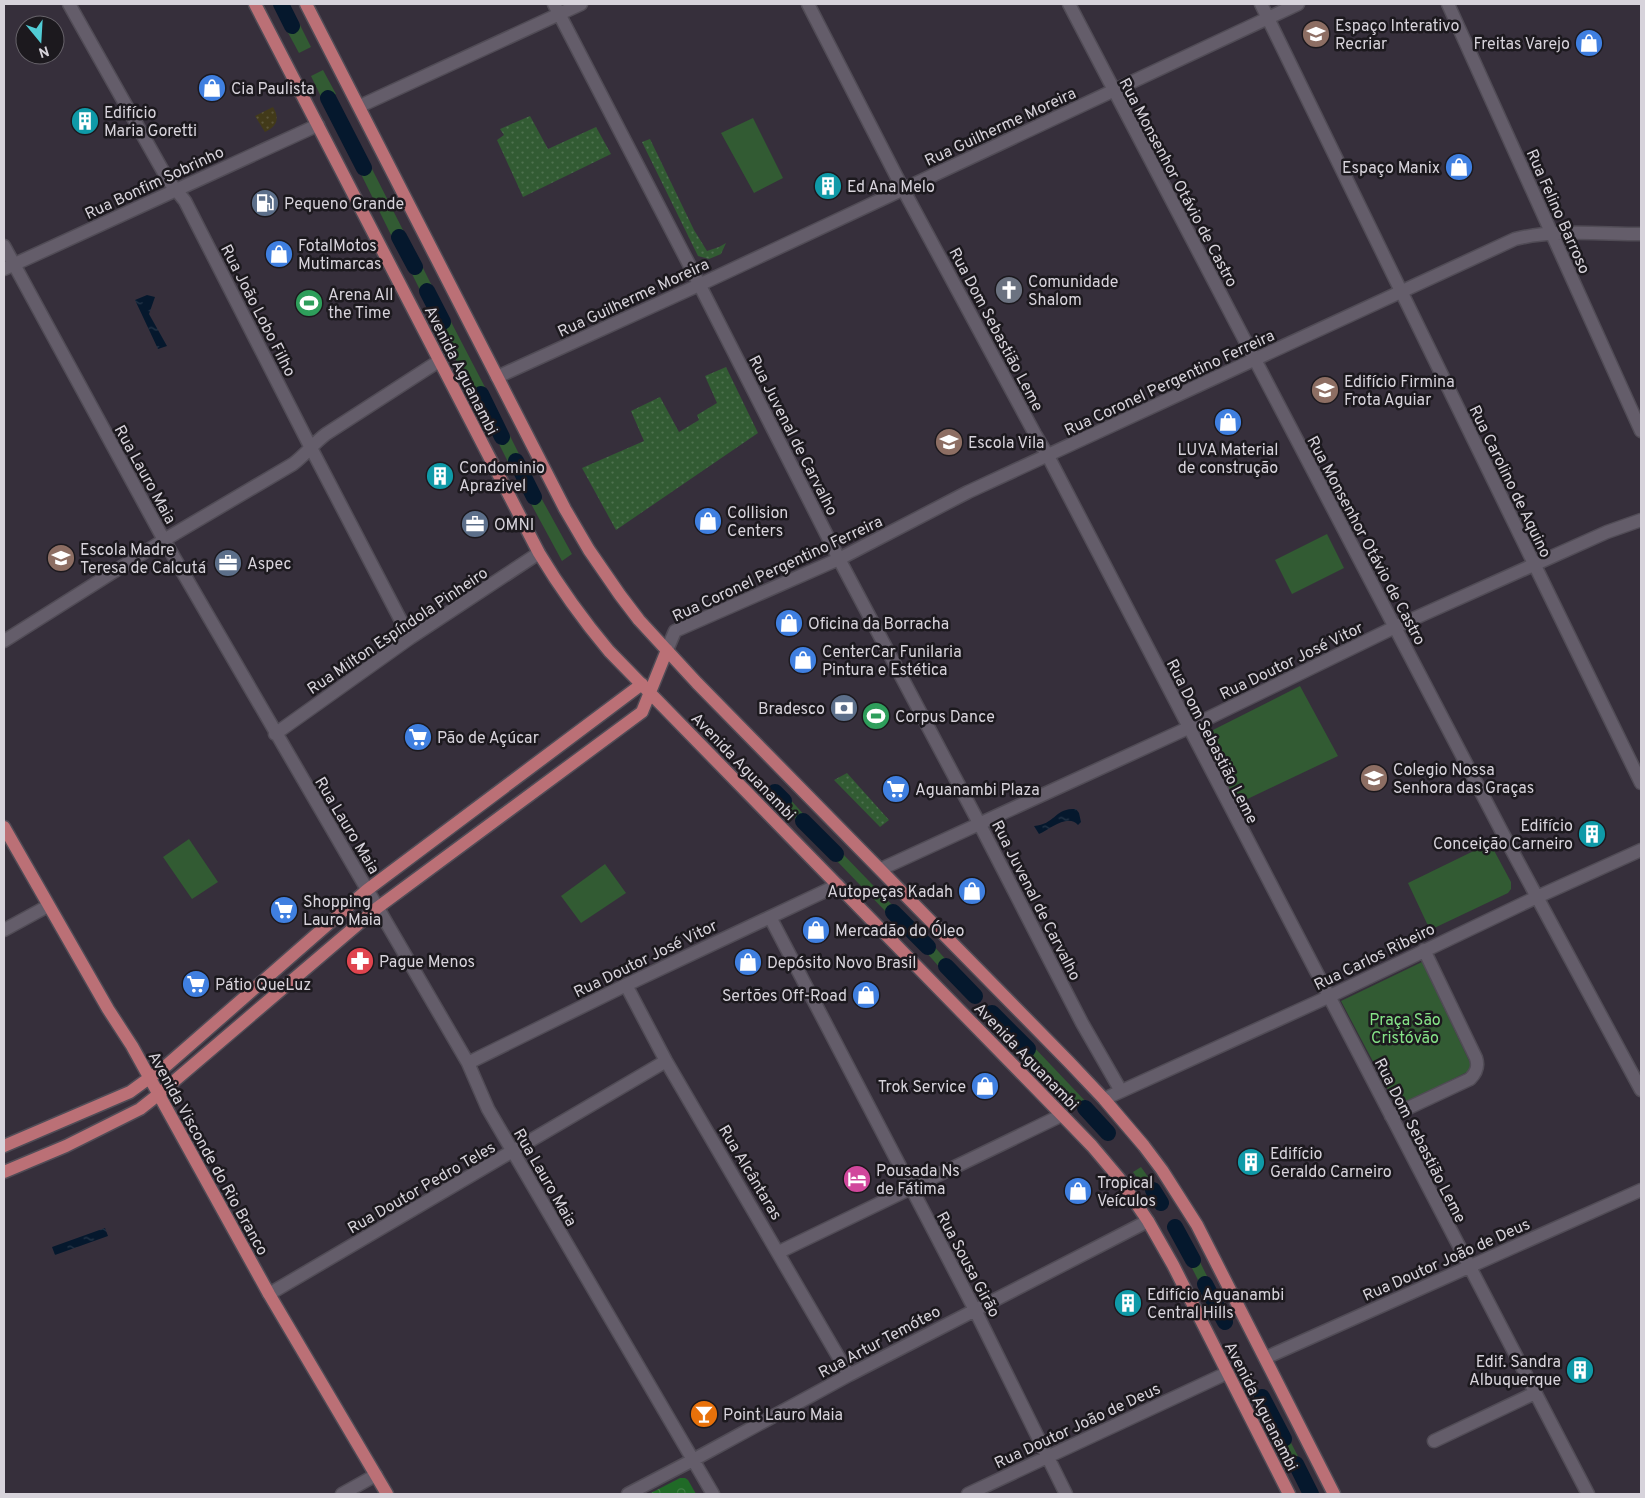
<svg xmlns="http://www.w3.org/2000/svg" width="1645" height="1498" font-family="Overpass,sans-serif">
<defs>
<pattern id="grass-dots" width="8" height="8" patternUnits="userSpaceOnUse" patternTransform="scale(1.25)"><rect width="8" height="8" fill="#325b33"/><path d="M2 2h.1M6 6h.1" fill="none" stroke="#4f7250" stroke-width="1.8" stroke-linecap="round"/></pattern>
<pattern id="forest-crowns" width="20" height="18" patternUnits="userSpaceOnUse" patternTransform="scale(1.25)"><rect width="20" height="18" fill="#206a27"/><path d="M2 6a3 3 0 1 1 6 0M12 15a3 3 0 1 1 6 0" fill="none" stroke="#407e46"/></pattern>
<pattern id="sand-dots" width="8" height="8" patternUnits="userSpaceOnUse" patternTransform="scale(1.25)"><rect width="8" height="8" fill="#423a19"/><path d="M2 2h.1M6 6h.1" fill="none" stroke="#5d563a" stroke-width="1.8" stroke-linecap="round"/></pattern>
<pattern id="water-ripples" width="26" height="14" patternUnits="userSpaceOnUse" patternTransform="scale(1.25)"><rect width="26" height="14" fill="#05182d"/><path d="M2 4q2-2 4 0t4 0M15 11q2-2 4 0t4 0" fill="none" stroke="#29394b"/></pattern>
</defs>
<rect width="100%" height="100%" fill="#362f3b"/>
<!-- grass -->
<path fill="url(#grass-dots)" d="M 530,116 L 548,149 L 596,127 L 611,154 L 523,197 L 497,140 L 504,135 L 500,129 Z
M 650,139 L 694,230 L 707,251 L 719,247 L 726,243 L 721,254 L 709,259 L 698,256 L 642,142 Z
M 726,367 L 758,433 L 616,530 L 582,468 L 644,441 L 631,411 L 660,397 L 679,432 L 699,420 L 697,415 L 717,403 L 705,376 Z
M 847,773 L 889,820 L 880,827 L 834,780 Z"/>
<!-- forest -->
<path fill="url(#forest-crowns)" d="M 680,1478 L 685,1478 L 688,1480 L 696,1494 L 649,1494 Z"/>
<!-- sand -->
<path fill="url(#sand-dots)" d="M 273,107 C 280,119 277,126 265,132 L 255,116 Z"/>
<!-- green -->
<path fill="#325b33" d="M 299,23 L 311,47 L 299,53 L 286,29 Z
M 323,70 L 336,94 L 323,101 L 311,76 Z
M 753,118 L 783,178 L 754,193 L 721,133 Z
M 370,165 L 405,234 L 393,239 L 359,170 Z
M 421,264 L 433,288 L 422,294 L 410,270 Z
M 449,318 L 487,391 L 475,397 L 438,324 Z
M 509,434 L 521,458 L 509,464 L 497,440 Z
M 539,494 L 572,554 L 562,561 L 529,500 Z
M 1327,534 L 1344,568 L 1292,594 L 1275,560 Z
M 1300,686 L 1338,756 L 1237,804 L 1203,735 Z
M 788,797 L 807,818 L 800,824 L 781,803 Z
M 189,839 L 218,882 L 192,899 L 163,857 Z
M 1490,843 L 1511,882 L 1511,889 L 1508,893 L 1430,930 L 1408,883 Z
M 840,851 L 896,909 L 890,916 L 833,857 Z
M 605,864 L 626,893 L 581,923 L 561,896 Z
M 931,943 L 949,963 L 942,970 L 924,950 Z
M 1422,962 L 1473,1069 L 1397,1107 L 1341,1001 Z
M 1032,1045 L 1089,1105 L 1082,1112 L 1024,1052 Z
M 1141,1167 L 1156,1188 L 1148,1194 L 1133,1172 Z
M 1198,1258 L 1210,1282 L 1201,1286 L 1189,1262 Z
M 1288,1437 L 1301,1462 L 1293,1466 L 1280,1441 Z"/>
<!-- water -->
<path fill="url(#water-ripples)" d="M 147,295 L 155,297 L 149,314 L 167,346 L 158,349 L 135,300 Z
M 1072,809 L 1076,809 L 1079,813 L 1081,822 L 1078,825 C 1068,813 1050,829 1039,834 L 1034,826 C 1055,824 1054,810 1072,809 Z
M 105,1228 L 108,1236 L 55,1255 L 52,1247 Z"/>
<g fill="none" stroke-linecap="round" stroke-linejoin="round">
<!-- canal -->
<path stroke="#05182d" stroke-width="16" d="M 281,4 L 292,26
M 328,98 L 364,168
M 399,237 L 415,267
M 427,291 L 443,322
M 481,394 L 502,437
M 516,461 L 534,497
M 775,792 L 784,801
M 803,821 L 836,854
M 893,912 L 928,947
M 946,966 L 975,996
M 992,1013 L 1028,1049
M 1085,1108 L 1108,1133
M 1153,1190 L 1161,1203
M 1175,1227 L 1193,1260
M 1205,1284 L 1225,1322
M 1262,1397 L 1284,1439
M 1296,1464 L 1311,1494"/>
<defs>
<path id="minor" d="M 69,4 L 168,180 L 185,201 L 311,448 L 410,638
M 554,4 L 693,272 L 839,559 L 979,823 L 1082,1023 L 1121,1091
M 808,4 L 903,189 L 1035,434 L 1048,456 L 1588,1494
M 1069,4 L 1502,832 L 1641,1090
M 1261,4 L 1641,783
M 1448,4 L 1641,431
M 360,106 L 581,4
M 4,246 L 164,540 L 468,1063 L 488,1109 L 713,1494
M 4,269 L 318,125
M 497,377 L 699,285 L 1298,4
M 4,641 L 164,540 L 293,464 C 305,455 314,443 326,434 L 439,361
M 667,650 L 675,631 L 839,559 L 968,492 L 1515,239 C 1555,229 1600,234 1641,234
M 275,734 L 410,638 L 539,553
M 881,869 L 1188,728 L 1395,627 L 1607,532 L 1641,520
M 770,917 L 975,1310 L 1066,1494
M 4,930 L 48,906
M 626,985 L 666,1061 L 849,1375
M 468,1063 L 626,985 L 838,885
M 1104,1099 L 1328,997 L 1537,897 L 1641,850
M 1391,1116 L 1470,1079 C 1476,1073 1479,1067 1476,1058 L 1424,950
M 779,1252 L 1062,1115
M 269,1294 L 666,1061
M 1265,1358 L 1641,1190
M 1434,1441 L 1535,1393
M 342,1494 L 376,1475
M 628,1494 L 693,1460 L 849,1375 L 1148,1221
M 968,1494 L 1227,1373"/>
<path id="major" d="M 255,4 L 539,553 C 560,588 583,620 609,651 L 1062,1115 L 1092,1146 L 1119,1178 L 1148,1221 L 1173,1265 L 1289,1494
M 306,4 L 565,509 L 589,550 L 620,595 L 639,620 L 697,683 L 1069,1062 L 1104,1099 L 1144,1146 L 1162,1170 L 1197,1225 L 1334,1494
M 4,827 L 108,1009 L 132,1046 L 269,1294 L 387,1494
M 4,1146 L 130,1092 L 167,1065 L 367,890 L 642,684
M 4,1172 L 66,1146 L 140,1109 L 159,1094 L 377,908 L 642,712 L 667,650"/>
</defs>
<!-- minor casing -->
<use href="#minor" stroke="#514c56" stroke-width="15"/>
<!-- major casing -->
<use href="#major" stroke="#514c56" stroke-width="15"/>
<!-- minor -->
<use href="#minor" stroke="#645d6a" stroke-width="12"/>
<!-- major -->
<use href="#major" stroke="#bb7076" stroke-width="12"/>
</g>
<!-- icons -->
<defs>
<symbol id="school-disc" viewBox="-11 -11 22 22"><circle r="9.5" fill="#8d6e63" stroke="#1c191e"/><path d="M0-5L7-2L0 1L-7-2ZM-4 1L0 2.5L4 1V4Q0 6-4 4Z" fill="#fff"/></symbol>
<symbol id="shop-disc" viewBox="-11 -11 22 22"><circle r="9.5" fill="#3f7fe0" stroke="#1c191e"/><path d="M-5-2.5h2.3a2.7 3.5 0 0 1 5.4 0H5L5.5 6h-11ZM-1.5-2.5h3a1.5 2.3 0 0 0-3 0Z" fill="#fff"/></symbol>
<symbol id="building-disc" viewBox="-11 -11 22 22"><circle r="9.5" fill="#0f9aa8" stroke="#1c191e"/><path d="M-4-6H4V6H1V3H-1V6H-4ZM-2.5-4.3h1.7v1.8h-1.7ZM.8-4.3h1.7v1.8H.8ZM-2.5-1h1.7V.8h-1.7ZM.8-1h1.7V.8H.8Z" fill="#fff"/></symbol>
<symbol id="fuel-disc" viewBox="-11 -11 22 22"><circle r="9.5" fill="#5c6f8a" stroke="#1c191e"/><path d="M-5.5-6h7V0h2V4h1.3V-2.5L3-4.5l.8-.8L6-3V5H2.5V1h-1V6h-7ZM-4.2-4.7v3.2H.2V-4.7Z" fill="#fff"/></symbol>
<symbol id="church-disc" viewBox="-11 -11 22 22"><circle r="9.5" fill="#6b7280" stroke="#1c191e"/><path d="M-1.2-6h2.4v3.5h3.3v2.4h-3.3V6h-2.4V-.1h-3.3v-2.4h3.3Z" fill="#fff"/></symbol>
<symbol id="stadium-disc" viewBox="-11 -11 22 22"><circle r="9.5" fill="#2e9e5b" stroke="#1c191e"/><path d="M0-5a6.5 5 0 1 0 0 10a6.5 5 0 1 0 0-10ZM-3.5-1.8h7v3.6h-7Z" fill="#fff"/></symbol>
<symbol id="office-disc" viewBox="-11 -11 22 22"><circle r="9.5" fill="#5c6f8a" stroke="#1c191e"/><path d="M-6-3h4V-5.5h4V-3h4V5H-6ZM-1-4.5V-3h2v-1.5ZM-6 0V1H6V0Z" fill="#fff"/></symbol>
<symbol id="bank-disc" viewBox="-11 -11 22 22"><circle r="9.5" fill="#5c6f8a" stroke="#1c191e"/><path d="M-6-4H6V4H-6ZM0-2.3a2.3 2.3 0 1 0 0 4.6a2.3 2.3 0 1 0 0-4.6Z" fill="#fff"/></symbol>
<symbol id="supermarket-disc" viewBox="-11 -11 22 22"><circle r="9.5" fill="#3f7fe0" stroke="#1c191e"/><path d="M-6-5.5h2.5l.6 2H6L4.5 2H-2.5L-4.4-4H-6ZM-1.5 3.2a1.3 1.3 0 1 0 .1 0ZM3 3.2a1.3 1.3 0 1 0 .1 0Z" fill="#fff"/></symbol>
<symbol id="pharmacy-disc" viewBox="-11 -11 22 22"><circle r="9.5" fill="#e0444e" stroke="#1c191e"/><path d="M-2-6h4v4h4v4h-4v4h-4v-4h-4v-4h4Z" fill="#fff"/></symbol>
<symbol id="hotel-disc" viewBox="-11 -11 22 22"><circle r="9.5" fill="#d1479c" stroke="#1c191e"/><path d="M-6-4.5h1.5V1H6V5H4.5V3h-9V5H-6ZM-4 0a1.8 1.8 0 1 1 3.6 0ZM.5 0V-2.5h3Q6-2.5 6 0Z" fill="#fff"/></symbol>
<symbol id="bar-disc" viewBox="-11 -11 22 22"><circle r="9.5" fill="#e8710a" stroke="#1c191e"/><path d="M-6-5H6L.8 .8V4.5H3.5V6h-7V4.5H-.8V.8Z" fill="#fff"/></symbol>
</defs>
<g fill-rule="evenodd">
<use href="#school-disc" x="1300" y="18" width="32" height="32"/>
<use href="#shop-disc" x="1573" y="27" width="32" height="32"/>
<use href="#shop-disc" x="196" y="72" width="32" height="32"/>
<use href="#building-disc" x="69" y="105" width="32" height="32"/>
<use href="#shop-disc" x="1443" y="151" width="32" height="32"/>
<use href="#building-disc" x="812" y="170" width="32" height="32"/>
<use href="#fuel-disc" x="249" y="187" width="32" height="32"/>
<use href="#shop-disc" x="263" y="238" width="32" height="32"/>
<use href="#church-disc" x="993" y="274" width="32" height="32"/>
<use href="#stadium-disc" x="293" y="287" width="32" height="32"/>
<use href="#school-disc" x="1309" y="374" width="32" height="32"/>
<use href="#shop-disc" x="1212" y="406" width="32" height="32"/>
<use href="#school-disc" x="933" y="426" width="32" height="32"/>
<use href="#building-disc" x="424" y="460" width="32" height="32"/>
<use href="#shop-disc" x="692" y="505" width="32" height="32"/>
<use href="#office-disc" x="459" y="508" width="32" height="32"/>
<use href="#school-disc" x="45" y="542" width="32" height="32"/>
<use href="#office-disc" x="212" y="547" width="32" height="32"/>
<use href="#shop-disc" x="773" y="607" width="32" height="32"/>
<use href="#shop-disc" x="787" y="644" width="32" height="32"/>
<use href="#bank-disc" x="828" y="692" width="32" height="32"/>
<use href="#stadium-disc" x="860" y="700" width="32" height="32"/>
<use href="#supermarket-disc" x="402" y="721" width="32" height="32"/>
<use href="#school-disc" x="1358" y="762" width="32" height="32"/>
<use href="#supermarket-disc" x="880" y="773" width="32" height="32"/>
<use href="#building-disc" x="1576" y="818" width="32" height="32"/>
<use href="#shop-disc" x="956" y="875" width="32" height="32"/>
<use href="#supermarket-disc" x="268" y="894" width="32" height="32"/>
<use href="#shop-disc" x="800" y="914" width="32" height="32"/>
<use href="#pharmacy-disc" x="344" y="945" width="32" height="32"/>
<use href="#shop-disc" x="732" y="946" width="32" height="32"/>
<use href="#supermarket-disc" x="180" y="968" width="32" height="32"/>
<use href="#shop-disc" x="850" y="979" width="32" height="32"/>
<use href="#shop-disc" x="969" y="1070" width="32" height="32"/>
<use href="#building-disc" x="1235" y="1146" width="32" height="32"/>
<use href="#hotel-disc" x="841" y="1163" width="32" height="32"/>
<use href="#shop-disc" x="1062" y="1175" width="32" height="32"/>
<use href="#building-disc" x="1112" y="1287" width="32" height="32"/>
<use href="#building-disc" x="1564" y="1354" width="32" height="32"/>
<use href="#bar-disc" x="688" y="1398" width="32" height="32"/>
</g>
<g text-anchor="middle" stroke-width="5" stroke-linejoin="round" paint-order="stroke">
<!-- poi labels -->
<g font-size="16" fill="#d7d3db" stroke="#1c191e" text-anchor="start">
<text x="1335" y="31">Espaço Interativo<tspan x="1335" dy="18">Recriar</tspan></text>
<text x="1570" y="49" text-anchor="end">Freitas Varejo</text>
<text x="231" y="94">Cia Paulista</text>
<text x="104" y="118">Edifício<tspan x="104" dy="18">Maria Goretti</tspan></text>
<text x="1440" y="173" text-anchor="end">Espaço Manix</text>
<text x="847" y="192">Ed Ana Melo</text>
<text x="284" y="209">Pequeno Grande</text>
<text x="298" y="251">FotalMotos<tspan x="298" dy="18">Mutimarcas</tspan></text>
<text x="1028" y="287">Comunidade<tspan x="1028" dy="18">Shalom</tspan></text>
<text x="328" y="300">Arena All<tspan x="328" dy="18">the Time</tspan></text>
<text x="1344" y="387">Edifício Firmina<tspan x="1344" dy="18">Frota Aguiar</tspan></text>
<text x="968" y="448">Escola Vila</text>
<text x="1228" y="455" text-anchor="middle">LUVA Material<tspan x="1228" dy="18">de construção</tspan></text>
<text x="459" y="473">Condominio<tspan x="459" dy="18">Aprazivel</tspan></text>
<text x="727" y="518">Collision<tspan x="727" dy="18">Centers</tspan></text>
<text x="494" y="530">OMNI</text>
<text x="80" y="555">Escola Madre<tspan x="80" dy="18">Teresa de Calcutá</tspan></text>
<text x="247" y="569">Aspec</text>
<text x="808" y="629">Oficina da Borracha</text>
<text x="822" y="657">CenterCar Funilaria<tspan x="822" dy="18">Pintura e Estética</tspan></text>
<text x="825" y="714" text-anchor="end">Bradesco</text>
<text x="895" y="722">Corpus Dance</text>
<text x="437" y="743">Pão de Açúcar</text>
<text x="1393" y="775">Colegio Nossa<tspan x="1393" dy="18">Senhora das Graças</tspan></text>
<text x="915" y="795">Aguanambi Plaza</text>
<text x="1573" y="831" text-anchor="end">Edifício<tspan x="1573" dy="18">Conceição Carneiro</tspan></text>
<text x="953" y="897" text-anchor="end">Autopeças Kadah</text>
<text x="303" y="907">Shopping<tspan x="303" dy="18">Lauro Maia</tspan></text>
<text x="835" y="936">Mercadão do Óleo</text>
<text x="379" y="967">Pague Menos</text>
<text x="767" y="968">Depósito Novo Brasil</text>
<text x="215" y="990">Pátio QueLuz</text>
<text x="847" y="1001" text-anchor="end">Sertões Off-Road</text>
<text x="966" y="1092" text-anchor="end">Trok Service</text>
<text x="1270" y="1159">Edifício<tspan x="1270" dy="18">Geraldo Carneiro</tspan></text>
<text x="876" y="1176">Pousada Ns<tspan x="876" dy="18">de Fátima</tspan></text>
<text x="1097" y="1188">Tropical<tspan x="1097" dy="18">Veículos</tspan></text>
<text x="1147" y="1300">Edifício Aguanambi<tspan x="1147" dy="18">Central Hills</tspan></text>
<text x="1561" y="1367" text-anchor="end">Edif. Sandra<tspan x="1561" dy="18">Albuquerque</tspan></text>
<text x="723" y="1420">Point Lauro Maia</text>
</g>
<!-- street labels -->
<g font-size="16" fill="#d7d3db" stroke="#1c191e">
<text transform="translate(1000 126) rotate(-25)" y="6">Rua Guilherme Moreira</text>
<text transform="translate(154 182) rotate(-25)" y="6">Rua Bonfim Sobrinho</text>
<text transform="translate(1179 182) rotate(62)" y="6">Rua Monsenhor Otávio de Castro</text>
<text transform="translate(1559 211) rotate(66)" y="6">Rua Felino Barroso</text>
<text transform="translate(633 297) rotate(-25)" y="6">Rua Guilherme Moreira</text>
<text transform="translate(259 310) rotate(63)" y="6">Rua João Lobo Filho</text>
<text transform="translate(997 329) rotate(62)" y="6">Rua Dom Sebastião Leme</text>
<text transform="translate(462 370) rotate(63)" y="6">Avenida Aguanambi</text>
<text transform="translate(1169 382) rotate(-25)" y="6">Rua Coronel Pergentino Ferreira</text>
<text transform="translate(794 435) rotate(63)" y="6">Rua Juvenal de Carvalho</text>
<text transform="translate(146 474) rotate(61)" y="6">Rua Lauro Maia</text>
<text transform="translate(1511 481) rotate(64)" y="6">Rua Carolino de Aquino</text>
<text transform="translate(1367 540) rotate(62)" y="6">Rua Monsenhor Otávio de Castro</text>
<text transform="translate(777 568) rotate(-25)" y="6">Rua Coronel Pergentino Ferreira</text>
<text transform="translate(397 630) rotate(-34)" y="6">Rua Milton Espíndola Pinheiro</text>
<text transform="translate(1291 660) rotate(-26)" y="6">Rua Doutor José Vitor</text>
<text transform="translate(1213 741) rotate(63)" y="6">Rua Dom Sebastião Leme</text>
<text transform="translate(744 766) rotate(46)" y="6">Avenida Aguanambi</text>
<text transform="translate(348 825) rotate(59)" y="6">Rua Lauro Maia</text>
<text transform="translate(1037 900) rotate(63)" y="6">Rua Juvenal de Carvalho</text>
<text transform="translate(1374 956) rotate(-26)" y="6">Rua Carlos Ribeiro</text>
<text transform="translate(645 958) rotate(-26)" y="6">Rua Doutor José Vitor</text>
<text transform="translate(1027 1056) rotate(46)" y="6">Avenida Aguanambi</text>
<text transform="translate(1421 1140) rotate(63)" y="6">Rua Dom Sebastião Leme</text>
<text transform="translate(209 1153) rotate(61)" y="6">Avenida Visconde do Rio Branco</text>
<text transform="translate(751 1172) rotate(59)" y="6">Rua Alcântaras</text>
<text transform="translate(546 1177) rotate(60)" y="6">Rua Lauro Maia</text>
<text transform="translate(421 1187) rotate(-30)" y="6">Rua Doutor Pedro Teles</text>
<text transform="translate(1446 1259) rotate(-24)" y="6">Rua Doutor João de Deus</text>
<text transform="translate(969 1264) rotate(62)" y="6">Rua Sousa Girão</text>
<text transform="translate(879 1341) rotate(-28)" y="6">Rua Artur Temóteo</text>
<text transform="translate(1262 1406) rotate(63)" y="6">Avenida Aguanambi</text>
<text transform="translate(1077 1425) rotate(-25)" y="6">Rua Doutor João de Deus</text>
</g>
<!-- park labels -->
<g font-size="16" fill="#86e488" stroke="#1c191e">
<text x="1405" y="1025">Praça São<tspan x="1405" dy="18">Cristóvão</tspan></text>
</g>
</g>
<!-- border -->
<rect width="1645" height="1498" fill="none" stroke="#d7d3db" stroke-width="10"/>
<!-- north arrow -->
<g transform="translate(40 40) rotate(162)"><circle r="24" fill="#1c191e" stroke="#67636a"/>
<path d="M0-4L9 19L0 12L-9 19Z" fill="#51ccd5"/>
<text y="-8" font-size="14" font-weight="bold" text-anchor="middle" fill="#d7d3db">N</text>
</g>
</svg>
